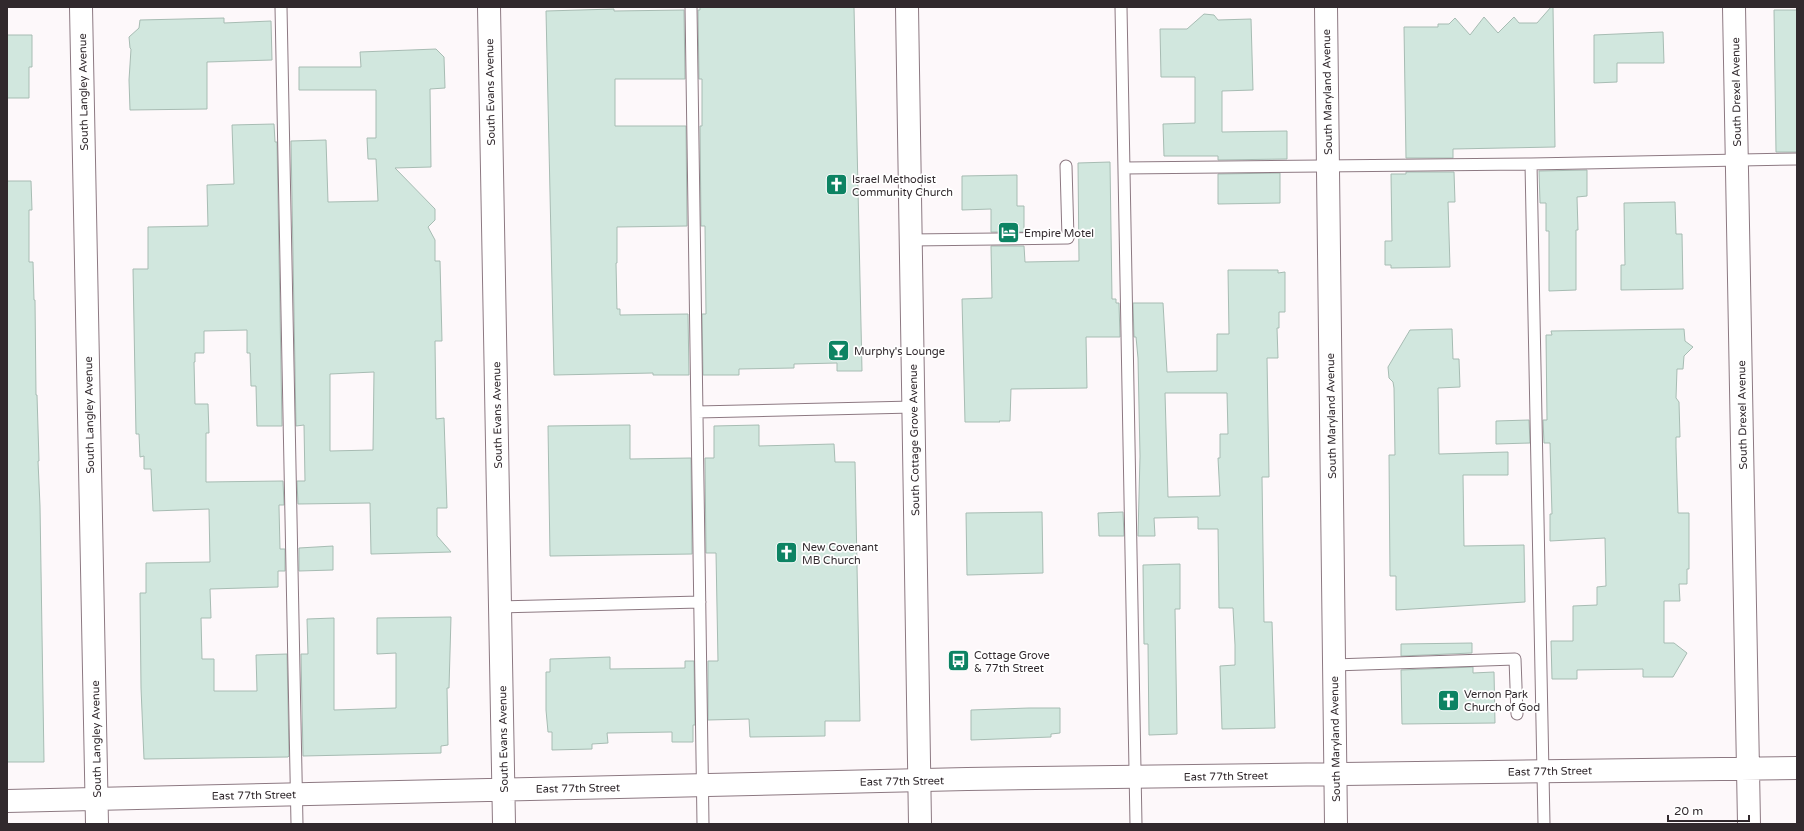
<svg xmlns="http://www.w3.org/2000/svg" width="1804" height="831" font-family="'Varela Round',sans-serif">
<rect width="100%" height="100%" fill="#fdf8fa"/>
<!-- building -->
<path fill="#d1e7de" stroke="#a7bcb3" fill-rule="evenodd" d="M 700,7 L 854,7 L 862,371 L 837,371 L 837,363 L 794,364 L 794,368 L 739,369 L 739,375 L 703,375 L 702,314 L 706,314 L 705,226 L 701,226 L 700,126 L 702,126 L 702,79 L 699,79 L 698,10 L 700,10 Z
M 1551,7 L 1553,7 L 1555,147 L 1453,149 L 1453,158 L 1406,158 L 1404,27 L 1438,27 L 1438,24 L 1449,24 L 1455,18 L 1470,35 L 1484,17 L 1498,33 L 1514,17 L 1519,23 L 1537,23 Z
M 614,9 L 614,11 L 684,10 L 685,79 L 615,79 L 615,126 L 686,126 L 687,226 L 617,227 L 617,263 L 616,263 L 617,309 L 620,309 L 620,315 L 688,314 L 689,375 L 653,375 L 653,373 L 554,375 L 546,11 Z
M 1774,10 L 1797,10 L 1797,152 L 1776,152 Z
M 1204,14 L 1214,15 L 1218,20 L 1251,19 L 1253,90 L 1222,91 L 1222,132 L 1287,131 L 1287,159 L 1218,160 L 1218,156 L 1164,156 L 1163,124 L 1195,123 L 1195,77 L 1161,77 L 1160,29 L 1187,29 Z
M 224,18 L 224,23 L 271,21 L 272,60 L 207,62 L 207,109 L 130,110 L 129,80 L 131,49 L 130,48 L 129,37 L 139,28 L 140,20 Z
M 1663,32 L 1664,63 L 1617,63 L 1617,82 L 1594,83 L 1594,35 Z
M 7,35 L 32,35 L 32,67 L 29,67 L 29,98 L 7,98 Z
M 436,49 L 444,57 L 445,88 L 430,89 L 431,167 L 395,168 L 435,209 L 435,220 L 428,227 L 435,240 L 435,261 L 440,261 L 442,341 L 435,341 L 436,419 L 444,418 L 447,508 L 437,508 L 437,536 L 451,552 L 371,554 L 370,503 L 298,504 L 297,481 L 305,481 L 304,425 L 296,426 L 291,141 L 326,140 L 328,202 L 378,201 L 376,159 L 368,159 L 367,138 L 376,138 L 376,90 L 299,90 L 299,67 L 361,67 L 360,52 ZM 374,372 L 373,450 L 330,451 L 330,374 Z
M 274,124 L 275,142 L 277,142 L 282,426 L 257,426 L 256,386 L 251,386 L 250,353 L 247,353 L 247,330 L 204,331 L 204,353 L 195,353 L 195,362 L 194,362 L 195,404 L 208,404 L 209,433 L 206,433 L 206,482 L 283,481 L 284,505 L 279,505 L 279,507 L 280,549 L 285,549 L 285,571 L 278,571 L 278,587 L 210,589 L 211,618 L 201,618 L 202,659 L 214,659 L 214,691 L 257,691 L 256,655 L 287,654 L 289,756 L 288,757 L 144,759 L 141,688 L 140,593 L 146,593 L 146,563 L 210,562 L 209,509 L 153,511 L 151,469 L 144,469 L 144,456 L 140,457 L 139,434 L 136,434 L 133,269 L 148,269 L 148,227 L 208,226 L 207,185 L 234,184 L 232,125 Z
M 1110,162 L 1112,299 L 1116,299 L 1116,303 L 1119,303 L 1120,337 L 1086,337 L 1087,388 L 1011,389 L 1010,421 L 999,421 L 1000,422 L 965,422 L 962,299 L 992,298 L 991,246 L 1024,246 L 1025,262 L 1079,261 L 1078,163 Z
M 1587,170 L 1587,196 L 1577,197 L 1578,230 L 1576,230 L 1576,290 L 1549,291 L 1549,231 L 1546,231 L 1546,203 L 1540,203 L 1539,171 Z
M 1406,172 L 1454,172 L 1455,202 L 1448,202 L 1450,267 L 1391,268 L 1391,265 L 1385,265 L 1385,241 L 1392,241 L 1391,174 L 1406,174 Z
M 1280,173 L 1280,203 L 1218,204 L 1218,174 Z
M 1017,175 L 1017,206 L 1024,206 L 1024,232 L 991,232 L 991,209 L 962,210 L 962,176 Z
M 7,181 L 31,181 L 32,210 L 29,210 L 29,262 L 33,262 L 34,300 L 35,300 L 36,395 L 37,395 L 39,461 L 38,461 L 40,506 L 44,762 L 7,762 Z
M 1675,202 L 1676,234 L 1682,234 L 1683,289 L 1621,290 L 1621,265 L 1625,265 L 1624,203 Z
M 1228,270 L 1278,270 L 1278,273 L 1285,272 L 1285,312 L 1279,312 L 1279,328 L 1277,328 L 1278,358 L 1267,358 L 1269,477 L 1262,477 L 1264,622 L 1272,622 L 1275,728 L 1222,729 L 1220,666 L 1235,665 L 1235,645 L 1233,608 L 1219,608 L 1218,529 L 1198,529 L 1198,517 L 1154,518 L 1155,536 L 1138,536 L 1140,456 L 1138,358 L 1136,337 L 1134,337 L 1133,303 L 1163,303 L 1167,372 L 1217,371 L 1217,334 L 1229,334 ZM 1165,393 L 1227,393 L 1228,434 L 1220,434 L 1220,458 L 1218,458 L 1220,496 L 1168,497 Z
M 1452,329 L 1453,359 L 1459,359 L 1460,387 L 1438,388 L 1439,454 L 1508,452 L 1508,475 L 1463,475 L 1464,546 L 1524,545 L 1525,602 L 1396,610 L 1396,576 L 1390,576 L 1389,455 L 1395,455 L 1394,388 L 1393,382 L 1389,378 L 1388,367 L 1410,330 Z
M 1684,329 L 1685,341 L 1693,347 L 1684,356 L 1683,369 L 1677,369 L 1676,398 L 1679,402 L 1680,437 L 1676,437 L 1676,447 L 1678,513 L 1689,513 L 1689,569 L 1687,569 L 1687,584 L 1679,584 L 1680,601 L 1664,601 L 1664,643 L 1674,643 L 1687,653 L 1673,677 L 1643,677 L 1643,669 L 1577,670 L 1577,679 L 1552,679 L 1551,641 L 1573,641 L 1573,606 L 1597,605 L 1597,587 L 1606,586 L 1605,538 L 1550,541 L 1550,514 L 1552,514 L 1550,443 L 1544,443 L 1543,420 L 1547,420 L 1546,335 L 1552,335 L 1551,331 Z
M 1529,420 L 1530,443 L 1496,444 L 1496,421 Z
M 630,425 L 630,459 L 691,458 L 692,554 L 550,556 L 548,426 Z
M 759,425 L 759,446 L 834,444 L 835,462 L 855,462 L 860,721 L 825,721 L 825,736 L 750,737 L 749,719 L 708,720 L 708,661 L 718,661 L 716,553 L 706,553 L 705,458 L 714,458 L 714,426 Z
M 1042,512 L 1043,573 L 967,575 L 966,513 Z
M 1123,512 L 1124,536 L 1099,536 L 1098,513 Z
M 333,546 L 333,570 L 299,571 L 299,548 Z
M 1180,564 L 1180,609 L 1175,609 L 1177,734 L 1149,735 L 1148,644 L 1144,644 L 1143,565 Z
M 451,617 L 449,688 L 447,688 L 448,745 L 441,746 L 441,753 L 303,756 L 301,654 L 308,654 L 307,619 L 334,618 L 334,710 L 396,708 L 396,653 L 377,654 L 377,618 Z
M 1472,643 L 1472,653 L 1401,656 L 1401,644 Z
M 610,657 L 610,669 L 685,668 L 685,661 L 694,661 L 695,725 L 693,725 L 693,742 L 672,742 L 672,732 L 607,733 L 608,743 L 592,744 L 592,749 L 552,750 L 552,732 L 548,732 L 546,710 L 546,672 L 550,672 L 550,659 Z
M 1473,667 L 1473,673 L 1494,672 L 1495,723 L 1402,724 L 1401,670 Z
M 1029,708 L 1060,708 L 1060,733 L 1051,734 L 1051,737 L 971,740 L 971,710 Z"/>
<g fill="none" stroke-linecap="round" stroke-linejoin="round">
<defs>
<path id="lane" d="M 281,7 L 297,824
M 691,7 L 703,824
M 1121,7 L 1136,824
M 1531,164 L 1544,824
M 1124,168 L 1531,164 L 1797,159
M 910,240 L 1068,238 L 1066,166
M 697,412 L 913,407
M 500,607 L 700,602
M 1334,665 L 1515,659 L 1517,714"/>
<path id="street" d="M 81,7 L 97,824
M 489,7 L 504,824
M 1326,7 L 1336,824
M 1734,7 L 1749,824
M 7,801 L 967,779 L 1797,768"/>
<path id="secondary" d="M 907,7 L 920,824"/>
</defs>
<!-- lane casing -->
<use href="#lane" stroke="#8d7982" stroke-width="13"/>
<!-- street casing -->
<use href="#street" stroke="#8d7982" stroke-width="24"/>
<!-- secondary casing -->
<use href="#secondary" stroke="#8d7982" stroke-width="24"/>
<!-- lane -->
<use href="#lane" stroke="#fff" stroke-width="11"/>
<!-- street -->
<use href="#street" stroke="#fff" stroke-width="22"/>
<!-- secondary -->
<use href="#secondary" stroke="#fff" stroke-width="22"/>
</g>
<!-- icons -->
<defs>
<symbol id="church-square" viewBox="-11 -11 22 22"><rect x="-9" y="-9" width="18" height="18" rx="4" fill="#0d8363" stroke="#fff"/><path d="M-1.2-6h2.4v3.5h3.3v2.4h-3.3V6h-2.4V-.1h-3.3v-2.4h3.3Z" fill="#fff"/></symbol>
<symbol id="hotel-square" viewBox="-11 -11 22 22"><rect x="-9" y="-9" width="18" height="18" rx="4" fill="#0d8363" stroke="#fff"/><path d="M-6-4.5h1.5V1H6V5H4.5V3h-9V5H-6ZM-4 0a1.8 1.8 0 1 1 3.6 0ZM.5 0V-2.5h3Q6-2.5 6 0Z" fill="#fff"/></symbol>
<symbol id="bar-square" viewBox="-11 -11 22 22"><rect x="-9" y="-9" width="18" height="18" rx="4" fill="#0d8363" stroke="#fff"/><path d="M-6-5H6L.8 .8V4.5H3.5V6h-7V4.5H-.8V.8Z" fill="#fff"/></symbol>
<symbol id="bus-square" viewBox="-11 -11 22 22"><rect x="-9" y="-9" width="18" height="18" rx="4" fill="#0d8363" stroke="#fff"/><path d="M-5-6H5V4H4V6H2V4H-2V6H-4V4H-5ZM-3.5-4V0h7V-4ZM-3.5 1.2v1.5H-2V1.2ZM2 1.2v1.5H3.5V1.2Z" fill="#fff"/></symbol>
</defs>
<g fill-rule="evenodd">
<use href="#church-square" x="824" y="172" width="25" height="25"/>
<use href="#hotel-square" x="996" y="220" width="25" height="25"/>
<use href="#bar-square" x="826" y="338" width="25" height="25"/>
<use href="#church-square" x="774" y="540" width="25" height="25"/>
<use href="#bus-square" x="946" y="648" width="25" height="25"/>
<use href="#church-square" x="1436" y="688" width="25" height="25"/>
</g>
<g text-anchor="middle" stroke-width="3.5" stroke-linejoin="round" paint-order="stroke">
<!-- street labels -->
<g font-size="11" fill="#31292d" stroke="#fff">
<text transform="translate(83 92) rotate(-91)" y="4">South Langley Avenue</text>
<text transform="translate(490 92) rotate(-91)" y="4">South Evans Avenue</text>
<text transform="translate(1327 92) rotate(-91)" y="4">South Maryland Avenue</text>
<text transform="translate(1736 92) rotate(-91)" y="4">South Drexel Avenue</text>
<text transform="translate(89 415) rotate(-91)" y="4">South Langley Avenue</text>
<text transform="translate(497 415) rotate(-91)" y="4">South Evans Avenue</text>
<text transform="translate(1742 415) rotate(-91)" y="4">South Drexel Avenue</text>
<text transform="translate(1331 416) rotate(-91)" y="4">South Maryland Avenue</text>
<text transform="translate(914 440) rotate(-91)" y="4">South Cottage Grove Avenue</text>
<text transform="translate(96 739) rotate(-91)" y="4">South Langley Avenue</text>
<text transform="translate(503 739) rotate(-91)" y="4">South Evans Avenue</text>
<text transform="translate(1335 739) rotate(-91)" y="4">South Maryland Avenue</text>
<text transform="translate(1550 771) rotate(-1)" y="4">East 77th Street</text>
<text transform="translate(1226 776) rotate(-1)" y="4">East 77th Street</text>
<text transform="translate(902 781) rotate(-1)" y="4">East 77th Street</text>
<text transform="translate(578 788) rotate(-1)" y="4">East 77th Street</text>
<text transform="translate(254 795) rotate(-1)" y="4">East 77th Street</text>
</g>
<!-- poi labels -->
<g font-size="11" fill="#31292d" stroke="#fff" text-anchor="start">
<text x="852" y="183">Israel Methodist<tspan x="852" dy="13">Community Church</tspan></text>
<text x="1024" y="237">Empire Motel</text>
<text x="854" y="355">Murphy's Lounge</text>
<text x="802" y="551">New Covenant<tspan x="802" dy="13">MB Church</tspan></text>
<text x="974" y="659">Cottage Grove<tspan x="974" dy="13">&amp; 77th Street</tspan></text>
<text x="1464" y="698">Vernon Park<tspan x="1464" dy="13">Church of God</tspan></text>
</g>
</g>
<!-- border -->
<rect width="1804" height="831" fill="none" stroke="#31292d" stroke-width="16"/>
<!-- scale -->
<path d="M1668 815v6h81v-6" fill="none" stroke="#31292d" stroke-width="2"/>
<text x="1674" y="815" font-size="12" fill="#31292d" stroke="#ffffff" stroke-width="3" paint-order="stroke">20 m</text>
</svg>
